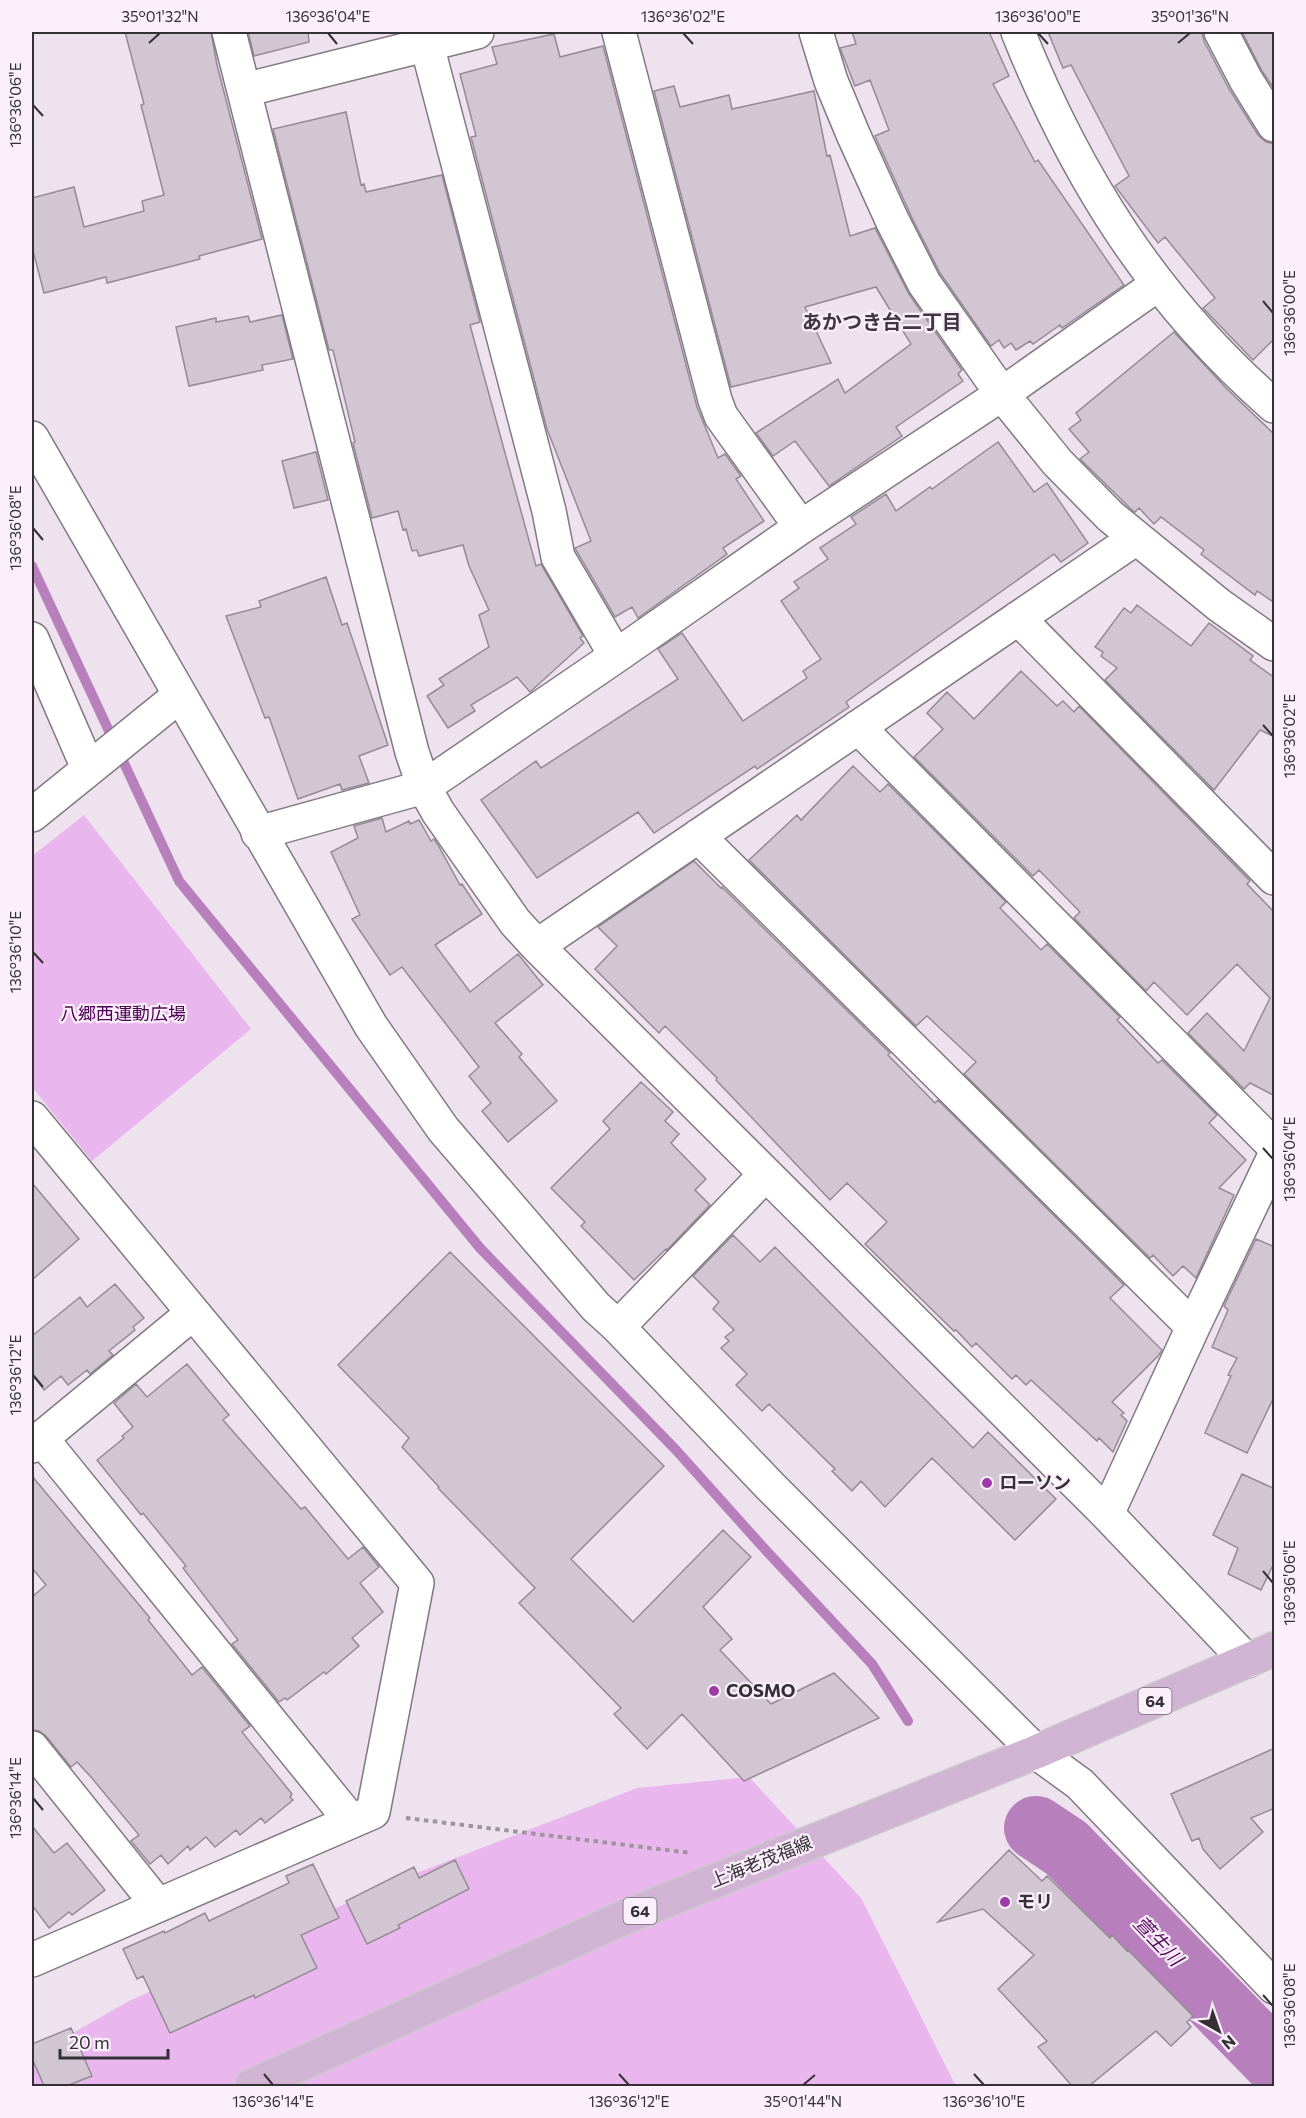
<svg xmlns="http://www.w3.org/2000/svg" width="1306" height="2118" font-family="Commissioner,'Noto Sans JP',sans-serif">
<rect width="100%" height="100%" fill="#eee2ef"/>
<!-- green -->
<path fill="#e9b7ee" d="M 84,815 L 251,1029 L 92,1161 L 32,1087 L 32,856 Z
M 749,1777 L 861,1898 L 956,2086 L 32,2086 L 32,2056 L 129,2001 L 396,1881 L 637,1788 Z"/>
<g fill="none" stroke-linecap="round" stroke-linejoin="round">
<!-- stream -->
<path stroke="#b87fbd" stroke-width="10" d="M 32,566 L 179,881 L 480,1248 L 676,1450 L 761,1545 L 872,1664 L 908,1721"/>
<!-- river -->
<path stroke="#b87fbd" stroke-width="64" d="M 1036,1828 L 1066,1848 L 1274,2061"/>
</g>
<!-- building -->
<path fill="#d2c6d3" stroke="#958a96" stroke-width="1.5" d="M 125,32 L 211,32 L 217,65 L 262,239 L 199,256 L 200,259 L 107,283 L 106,277 L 44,293 L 32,247 L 32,198 L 74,187 L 84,227 L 144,211 L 142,201 L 164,195 L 141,105 L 144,104 Z
M 248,32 L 308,32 L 309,42 L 254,56 Z
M 852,32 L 989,32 L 1009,76 L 993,84 L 1035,162 L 1038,160 L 1124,285 L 1062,328 L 1060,325 L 1033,344 L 1030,341 L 1016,350 L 1011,343 L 1004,348 L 999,340 L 991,346 L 940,273 L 912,218 L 875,136 L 889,130 L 870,80 L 855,86 L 840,48 L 856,44 Z
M 1048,32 L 1202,32 L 1204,41 L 1229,89 L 1258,135 L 1266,142 L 1275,144 L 1275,338 L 1253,360 L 1203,308 L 1215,298 L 1165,237 L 1158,243 L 1115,186 L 1129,176 L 1071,65 L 1063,68 Z
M 1242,32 L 1275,32 L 1275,90 L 1262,71 Z
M 554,34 L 560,57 L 603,46 L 697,407 L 718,458 L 725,454 L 741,476 L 736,479 L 764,521 L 723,548 L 727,554 L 638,618 L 632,607 L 615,617 L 576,550 L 575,548 L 591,541 L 547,429 L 471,137 L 476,136 L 460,74 L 497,64 L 492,47 Z
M 674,86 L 680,107 L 729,95 L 732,109 L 814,91 L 827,156 L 830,155 L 850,236 L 875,228 L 909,294 L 962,370 L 958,374 L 963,381 L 896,427 L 902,436 L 829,486 L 795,441 L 773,456 L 756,433 L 838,379 L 845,393 L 911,344 L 876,287 L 805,307 L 831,363 L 731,387 L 654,91 Z
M 346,112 L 361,185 L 364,184 L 366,192 L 442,175 L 480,322 L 470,325 L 536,566 L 541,564 L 583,636 L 580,638 L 584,643 L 530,692 L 517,677 L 471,705 L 475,711 L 448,728 L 427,696 L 444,685 L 439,679 L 489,647 L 479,615 L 489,610 L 469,566 L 463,545 L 419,556 L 417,550 L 412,551 L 406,529 L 403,530 L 398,511 L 372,518 L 353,443 L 355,442 L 333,350 L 329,350 L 273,129 Z
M 282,315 L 293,359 L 262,365 L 263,370 L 189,386 L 176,327 L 216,318 L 216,322 L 248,316 L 250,322 Z
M 1174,332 L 1226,388 L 1275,435 L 1275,603 L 1257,591 L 1255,595 L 1201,554 L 1204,550 L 1161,517 L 1154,524 L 1139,508 L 1135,512 L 1133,511 L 1080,459 L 1089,452 L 1069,429 L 1081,420 L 1076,413 Z
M 998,442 L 1034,492 L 1047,483 L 1088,543 L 1061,562 L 1054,554 L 846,702 L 849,707 L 757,769 L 755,766 L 654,833 L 638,812 L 537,878 L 481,800 L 536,761 L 541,768 L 678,679 L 658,649 L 682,633 L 743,721 L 807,678 L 803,671 L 821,659 L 781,601 L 799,588 L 794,582 L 828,559 L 820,548 L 856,524 L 851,517 L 886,494 L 896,511 L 930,487 L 932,489 Z
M 316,452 L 328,500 L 294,508 L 282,461 Z
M 326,577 L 342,625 L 347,623 L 388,745 L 359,756 L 369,783 L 342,790 L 340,784 L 298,799 L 269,717 L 265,718 L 226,616 L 261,607 L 259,601 Z
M 1137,605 L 1191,646 L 1209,623 L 1253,656 L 1250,660 L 1275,678 L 1275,737 L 1260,730 L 1214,790 L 1105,680 L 1117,668 L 1101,656 L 1103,652 L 1095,647 L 1124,608 L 1131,613 Z
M 1021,671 L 1057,706 L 1063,701 L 1074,712 L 1079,706 L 1250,881 L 1247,884 L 1275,913 L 1275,1096 L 1250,1083 L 1244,1089 L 1188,1033 L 1207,1013 L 1244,1051 L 1270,998 L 1237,964 L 1187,1015 L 1154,982 L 1146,991 L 1074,918 L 1080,912 L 1039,870 L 1033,876 L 914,757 L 943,729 L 927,713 L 947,692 L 974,719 Z
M 853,766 L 880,792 L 888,784 L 1006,902 L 1000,908 L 1041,950 L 1047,944 L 1120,1017 L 1117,1020 L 1158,1063 L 1162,1060 L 1217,1115 L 1209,1123 L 1246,1160 L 1219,1188 L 1234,1195 L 1196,1278 L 1183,1266 L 1173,1276 L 1153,1255 L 1150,1258 L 964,1074 L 976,1062 L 927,1016 L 916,1026 L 749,860 L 797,815 L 801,820 Z
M 382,818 L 386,832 L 409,821 L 410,824 L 419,820 L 431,841 L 434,839 L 438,845 L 460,885 L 462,884 L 482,914 L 435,945 L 470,992 L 518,954 L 543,985 L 495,1023 L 522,1054 L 519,1057 L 557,1101 L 508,1142 L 482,1111 L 491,1103 L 469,1076 L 479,1067 L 402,967 L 390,975 L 352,919 L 360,915 L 331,852 L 358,838 L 354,826 Z
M 694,861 L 721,888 L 722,887 L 890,1053 L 888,1055 L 935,1103 L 938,1100 L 1124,1285 L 1110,1298 L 1162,1350 L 1159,1355 L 1112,1402 L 1124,1413 L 1121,1415 L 1127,1421 L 1113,1452 L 1099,1438 L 1097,1441 L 1031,1380 L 1026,1385 L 1016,1375 L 1012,1379 L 976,1343 L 972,1347 L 956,1330 L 954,1331 L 865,1244 L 887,1222 L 847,1183 L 830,1200 L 716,1080 L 717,1078 L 665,1026 L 659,1033 L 595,969 L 617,946 L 598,927 Z
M 641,1082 L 673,1112 L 665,1121 L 679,1134 L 671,1143 L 706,1179 L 695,1190 L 710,1205 L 667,1250 L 666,1249 L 634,1280 L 581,1226 L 585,1222 L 551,1188 L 610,1129 L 603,1121 Z
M 32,1183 L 79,1239 L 32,1280 Z
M 733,1235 L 760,1262 L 775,1247 L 973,1448 L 988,1432 L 1056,1499 L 1015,1540 L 932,1458 L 885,1507 L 861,1481 L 852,1491 L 832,1471 L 835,1469 L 769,1404 L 762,1411 L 736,1385 L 747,1374 L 721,1348 L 729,1341 L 725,1337 L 734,1330 L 713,1309 L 719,1302 L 693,1276 Z
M 1256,1239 L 1275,1247 L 1275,1395 L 1247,1453 L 1205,1433 L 1231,1376 L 1228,1375 L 1237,1358 L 1212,1347 L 1228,1310 L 1224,1306 Z
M 450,1252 L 664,1466 L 571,1559 L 633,1622 L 723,1530 L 751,1557 L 703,1607 L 732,1639 L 720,1650 L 771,1704 L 834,1673 L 879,1718 L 744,1781 L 682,1714 L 647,1749 L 614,1714 L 621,1708 L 519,1603 L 535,1588 L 438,1488 L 439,1487 L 402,1447 L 409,1438 L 338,1365 Z
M 115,1284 L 144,1318 L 133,1327 L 135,1330 L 109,1351 L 113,1355 L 90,1374 L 87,1370 L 68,1385 L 61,1376 L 44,1390 L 32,1374 L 32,1336 L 80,1297 L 87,1307 Z
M 187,1364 L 229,1415 L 223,1420 L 301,1509 L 305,1507 L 348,1559 L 363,1547 L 379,1567 L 360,1583 L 383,1612 L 352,1638 L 359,1646 L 326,1674 L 324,1672 L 287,1700 L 285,1698 L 279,1702 L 232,1644 L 238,1640 L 183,1568 L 186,1566 L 143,1513 L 141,1515 L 97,1460 L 124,1438 L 122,1436 L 133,1427 L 114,1403 L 136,1384 L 147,1397 Z
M 1242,1474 L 1275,1489 L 1275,1561 L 1261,1590 L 1228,1574 L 1238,1548 L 1213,1535 Z
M 32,1476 L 150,1618 L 148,1620 L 192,1675 L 202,1667 L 250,1726 L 242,1732 L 292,1794 L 290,1797 L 293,1800 L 265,1823 L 261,1818 L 240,1835 L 236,1830 L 215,1847 L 206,1837 L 190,1850 L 188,1846 L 168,1864 L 161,1855 L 150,1864 L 131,1841 L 139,1835 L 91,1777 L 77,1762 L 71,1767 L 46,1736 L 39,1731 L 32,1730 L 32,1597 L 46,1585 L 32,1568 Z
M 1275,1748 L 1275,1808 L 1251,1818 L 1263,1832 L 1220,1869 L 1203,1849 L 1199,1838 L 1192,1841 L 1171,1794 Z
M 32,1826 L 54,1853 L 67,1843 L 105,1890 L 72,1915 L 69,1912 L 49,1928 L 32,1905 Z
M 1009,1850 L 1042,1881 L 1047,1876 L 1110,1938 L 1112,1935 L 1127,1951 L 1128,1950 L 1193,2016 L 1187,2022 L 1191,2027 L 1171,2046 L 1156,2031 L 1089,2086 L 1072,2086 L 1038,2047 L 1047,2041 L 998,1989 L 1034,1955 L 983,1909 L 938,1922 Z
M 455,1860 L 469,1889 L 398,1925 L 400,1928 L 367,1944 L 346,1901 L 414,1867 L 419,1878 Z
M 313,1864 L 339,1918 L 301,1935 L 317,1968 L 255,1998 L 254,1995 L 170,2033 L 143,1976 L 137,1979 L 123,1949 L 164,1931 L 165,1933 L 205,1913 L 209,1921 L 289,1883 L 286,1876 Z
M 71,2028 L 92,2076 L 66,2086 L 44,2086 L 32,2058 L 32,2044 Z"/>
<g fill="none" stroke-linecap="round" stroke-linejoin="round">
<defs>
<path id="street" d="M 229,32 L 412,752 L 424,787 L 438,812 L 515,922 L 537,946 L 1107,1514 L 1247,1661
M 619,32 L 715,400 L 721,416 L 801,527
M 816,32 L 831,81 L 853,134 L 892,220 L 924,283 L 1002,394 L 1057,462 L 1110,516 L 1219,605 L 1274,644
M 1018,32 C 1077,179 1154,301 1274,406
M 1221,32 L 1246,80 L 1274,125
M 427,45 L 549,511 L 558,557 L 616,656
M 244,90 L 477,32
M 1018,618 L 1274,878
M 32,639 L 88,768
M 858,727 L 1274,1146
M 32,815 L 179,696
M 258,833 L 424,787 L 616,656 L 801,527 L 1002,394 L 1158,284
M 698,836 L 1193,1327
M 537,946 L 1136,538
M 32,1118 L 417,1583 L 373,1812 L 32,1960
M 618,1327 L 766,1174
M 41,1438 L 351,1821
M 32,1446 L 193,1313
M 1107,1514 L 1193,1327 L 1274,1157
M 32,1748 L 157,1904"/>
<path id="secondary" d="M 32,438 L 371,1026 L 443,1129 L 596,1307 L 618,1327 L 771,1487 L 1036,1752 L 1080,1784 L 1274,1987"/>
<path id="primary" d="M 252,2086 L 625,1917 L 1036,1752 L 1274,1649"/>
</defs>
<!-- street casing -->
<use href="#street" stroke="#837884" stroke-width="36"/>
<!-- secondary casing -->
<use href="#secondary" stroke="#837884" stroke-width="36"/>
<!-- primary casing -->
<use href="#primary" stroke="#cac9ca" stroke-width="36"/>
<!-- path -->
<path stroke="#9d949e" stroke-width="4" stroke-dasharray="4.5 4.5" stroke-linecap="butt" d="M 406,1818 L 691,1853"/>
<!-- street -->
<use href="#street" stroke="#fff" stroke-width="33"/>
<!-- secondary -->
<use href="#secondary" stroke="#fff" stroke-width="33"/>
<!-- primary -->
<use href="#primary" stroke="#d1b3d4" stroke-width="33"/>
</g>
<!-- ticks -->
<path fill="none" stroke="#343035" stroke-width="2" d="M 328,33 L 337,44M 683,33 L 693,44M 1038,33 L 1048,44M 149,43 L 160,33M 1178,43 L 1190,33M 33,105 L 43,116M 1263,301 L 1273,313M 33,528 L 43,540M 1263,725 L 1273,736M 33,952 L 43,963M 1263,1148 L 1273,1159M 33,1375 L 43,1387M 1263,1571 L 1273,1583M 33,1798 L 43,1810M 1263,1995 L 1273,2006M 264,2074 L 273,2085M 619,2074 L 629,2085M 974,2074 L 984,2085M 803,2085 L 815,2075"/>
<!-- markers -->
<g fill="#9c3da6" stroke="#fbeffc" stroke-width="2">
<circle cx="987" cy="1483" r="6"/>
<circle cx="714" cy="1691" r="6"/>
<circle cx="1005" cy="1902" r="6"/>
</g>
<g text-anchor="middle" stroke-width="4.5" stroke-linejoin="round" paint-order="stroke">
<!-- shield labels -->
<g fill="#fbeffc" stroke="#706971" stroke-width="1.5">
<rect x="1138.5" y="1688" width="33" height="26" rx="4.5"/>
<rect x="623.5" y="1898" width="33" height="26" rx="4.5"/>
</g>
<g font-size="16" font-weight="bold" fill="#343035">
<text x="1155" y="1707">64</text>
<text x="640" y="1917">64</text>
</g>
<!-- park labels -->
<g font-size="18" fill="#4e0255" stroke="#fbeffc">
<text x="123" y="1020">八郷西運動広場</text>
</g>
<!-- poi labels -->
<g font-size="18" font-weight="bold" fill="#343035" stroke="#fbeffc" text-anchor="start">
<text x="999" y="1489">ローソン</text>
<text x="726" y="1697">COSMO</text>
<text x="1017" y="1908">モリ</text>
</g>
<!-- street labels -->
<g font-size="18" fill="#343035" stroke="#fbeffc">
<text transform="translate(761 1862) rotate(-22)" y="6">上海老茂福線</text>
</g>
<!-- neighbourhood labels -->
<g font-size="20" font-weight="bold" fill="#403641" stroke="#fbeffc">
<text x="882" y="329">あかつき台二丁目</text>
</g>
<!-- water labels -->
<g font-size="20" font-style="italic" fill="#591260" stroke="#fbeffc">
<text transform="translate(1158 1941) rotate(46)" y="7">萱生川</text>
</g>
</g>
<!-- border -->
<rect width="1306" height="2118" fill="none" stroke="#fbeffc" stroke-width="66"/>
<!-- north arrow -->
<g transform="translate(1219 2031) rotate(140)" stroke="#fbeffc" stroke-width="4.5" paint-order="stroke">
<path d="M0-4.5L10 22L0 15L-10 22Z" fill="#343035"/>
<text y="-9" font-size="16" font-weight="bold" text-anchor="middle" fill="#343035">N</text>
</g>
<!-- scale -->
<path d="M60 2049v9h108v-9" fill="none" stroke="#343035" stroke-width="3"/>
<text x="69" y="2049" font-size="18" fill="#343035" stroke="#fbeffc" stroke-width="4.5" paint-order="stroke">20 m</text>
<rect x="33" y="33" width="1240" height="2052" fill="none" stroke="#343035" stroke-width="2"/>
<g font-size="15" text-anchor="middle" fill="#343035">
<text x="160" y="22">35°01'32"N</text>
<text x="328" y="22">136°36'04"E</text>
<text x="683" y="22">136°36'02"E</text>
<text x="1038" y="22">136°36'00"E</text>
<text x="1190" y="22">35°01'36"N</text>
<text transform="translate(16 105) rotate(-90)" y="5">136°36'06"E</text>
<text transform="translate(1290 313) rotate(-90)" y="5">136°36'00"E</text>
<text transform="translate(16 528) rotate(-90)" y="5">136°36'08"E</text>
<text transform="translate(1290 736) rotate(-90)" y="5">136°36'02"E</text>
<text transform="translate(16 952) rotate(-90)" y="5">136°36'10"E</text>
<text transform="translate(1290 1159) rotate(-90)" y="5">136°36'04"E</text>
<text transform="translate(16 1375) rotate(-90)" y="5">136°36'12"E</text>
<text transform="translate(1290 1583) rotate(-90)" y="5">136°36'06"E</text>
<text transform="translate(16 1798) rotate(-90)" y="5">136°36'14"E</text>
<text transform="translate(1290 2006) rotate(-90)" y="5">136°36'08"E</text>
<text x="273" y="2107">136°36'14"E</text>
<text x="629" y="2107">136°36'12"E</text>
<text x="803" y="2107">35°01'44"N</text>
<text x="984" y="2107">136°36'10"E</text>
</g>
</svg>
